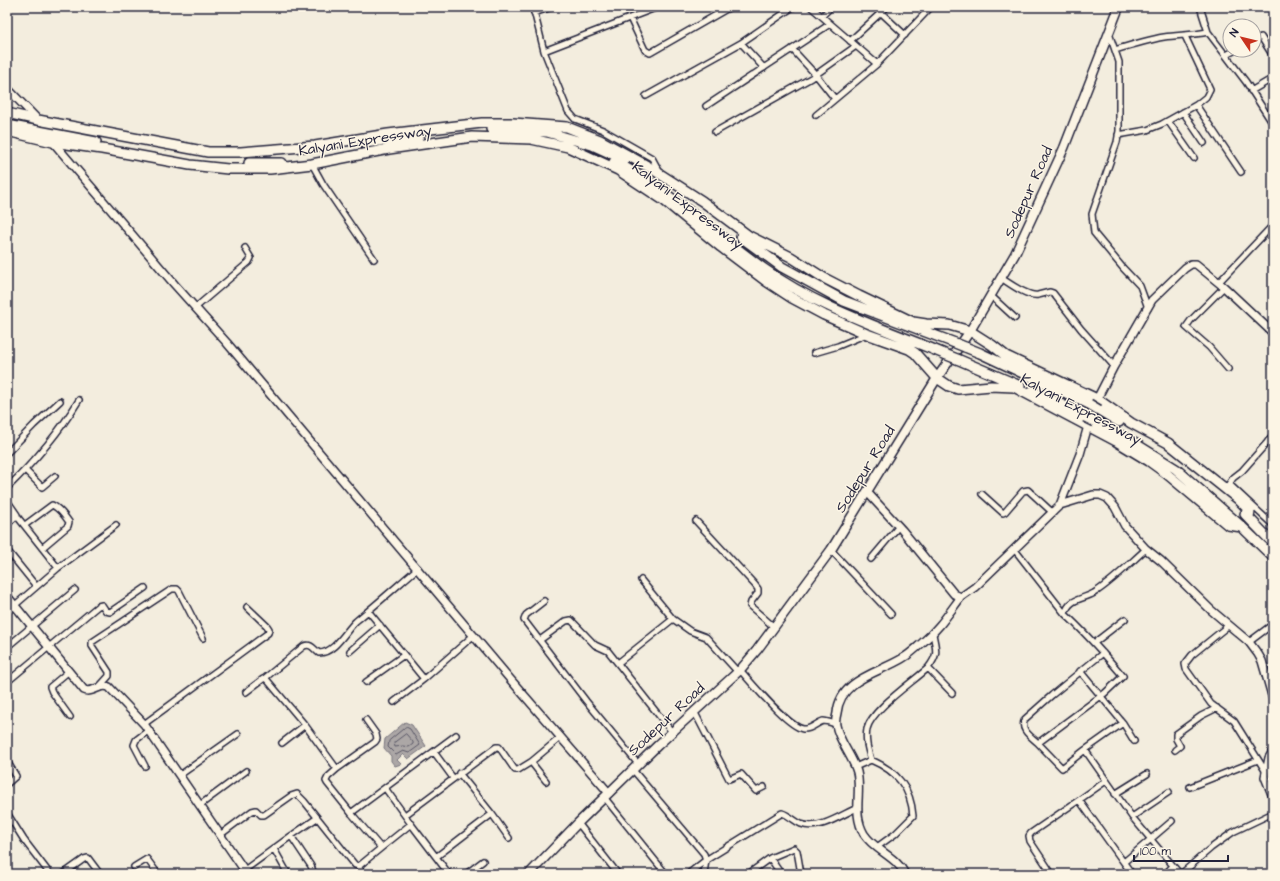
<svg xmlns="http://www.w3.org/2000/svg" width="1280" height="881" font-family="'Architects Daughter',sans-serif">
<rect width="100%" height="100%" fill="#f3edde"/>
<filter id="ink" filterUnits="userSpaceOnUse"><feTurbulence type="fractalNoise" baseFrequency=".025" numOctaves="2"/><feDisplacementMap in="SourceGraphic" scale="8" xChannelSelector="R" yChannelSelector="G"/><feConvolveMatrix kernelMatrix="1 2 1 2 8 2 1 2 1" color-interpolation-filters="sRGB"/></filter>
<g filter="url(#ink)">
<!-- water -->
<path fill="#aca7a6" stroke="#75727b" d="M 405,722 L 412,725 L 426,746 L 408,759 L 403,754 L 397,760 L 401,764 L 395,766 L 391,761 L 391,756 L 384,748 L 385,739 Z"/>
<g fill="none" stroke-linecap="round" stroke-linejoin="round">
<!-- shore -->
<path stroke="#595766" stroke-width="1" d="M 406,727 L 410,729 L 420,745 L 409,753 L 403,751 L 396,755 L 388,747 L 389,741 Z
M 406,734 L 413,742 L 413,744 L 409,747 L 403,746 L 395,747 L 394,743 Z"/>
<defs>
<path id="street" d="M 533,7 L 544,51 L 568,111 L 575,119 L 603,130 L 652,158 L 659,171
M 811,7 L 877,64 L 931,7
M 875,7 L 905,35
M 1200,7 L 1208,32
M 534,13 L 552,7
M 822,16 L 831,7
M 630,18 L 645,50 L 650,53 L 730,7
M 1109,33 L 1119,62 L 1119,131 L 1117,142 L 1092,214 L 1094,233 L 1123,268 L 1140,286 L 1148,308
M 1254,40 L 1261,37 L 1273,56
M 850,41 L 887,7
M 741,43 L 764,68
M 792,49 L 816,75 L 835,99
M 1115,50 C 1131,45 1147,40 1164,37 C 1179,35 1193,35 1208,32 L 1246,82 L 1273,124
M 544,51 L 658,7
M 1226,55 L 1236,50
M 1251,91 L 1268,81
M 646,96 L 741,43 L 793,7
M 1196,105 L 1241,172
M 706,106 L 830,24
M 1183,112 L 1204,143
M 816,115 L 877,64
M 1168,121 L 1194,158
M 715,132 L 811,78 L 856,46
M 1118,135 L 1147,130 L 1162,124 L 1196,105 L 1206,97 L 1210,89 L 1185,36
M 312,164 L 323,184 L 374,259
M 1001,278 C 1009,283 1027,297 1038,295 C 1042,294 1046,293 1050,292 L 1053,293 L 1081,329 L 1114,366
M 1219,282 L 1273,225
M 1224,287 L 1191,320 L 1186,327 L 1209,347 L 1228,369
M 990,295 L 1015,318
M 195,308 L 249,262 L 251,258 L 245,248
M 814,353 L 838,346 L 867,334
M 1273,436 L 1242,471 L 1233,478 L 1229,484 L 1273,525
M 1268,441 L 1273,446
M 7,453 L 34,425 L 60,401
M 25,470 L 42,487 L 55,476
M 7,488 C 34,462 59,433 79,400
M 982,494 L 1003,513 L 1005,512 L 1023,491 L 1028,490 L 1053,513
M 16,515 L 58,568
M 696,521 L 755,585 L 758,589 L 758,593 L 751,602 L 750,606 L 774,627
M 25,525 L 52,505 C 59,508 65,516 69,522 L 68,526 L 42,548
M 7,550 L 36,586
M 831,550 L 891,614
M 1015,550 L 1065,614
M 871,559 L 899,526
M 641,580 L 673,619 L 690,631 L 706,637 L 737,671
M 544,601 L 526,615 L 524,620 L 586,701 L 638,764
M 7,612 L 58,568 L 116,525
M 369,612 L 424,679
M 1229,625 L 1192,655 L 1185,664 L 1186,669 L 1211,704 L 1234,721 L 1266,772
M 540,640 L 566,621 L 571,620 L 573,622 L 595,645 L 608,651 L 672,732
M 1249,642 L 1273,624
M 1094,643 L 1125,619
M 7,647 L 75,590
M 350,651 L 380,625
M 1103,653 L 1052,695 L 1025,719 C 1019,730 1032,737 1038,743 L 1105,693 L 1123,676 C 1104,654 1086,633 1065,614 C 1069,598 1082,600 1094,593 C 1113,581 1129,564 1146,549
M 618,663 L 673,619
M 928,668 C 939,654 936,650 933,634
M 740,670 C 752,683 787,726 803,729 C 811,730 816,723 823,721 C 827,721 832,723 835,724
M 69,671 L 50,687 L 52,692 L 70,717
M 1080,671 L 1123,723 L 1134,741
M 265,678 L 304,646 C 312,643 314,650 319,653 C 335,653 346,630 356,621 C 377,604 397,586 418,568
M 7,682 L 98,606 L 102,605 L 106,611 L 110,612 L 145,588
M 366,682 L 404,655
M 99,687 L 109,676 L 109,672 L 92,646 L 92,642 L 172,589 L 177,589 L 179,591 L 203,638
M 246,692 L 263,679 L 265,678 L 268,681 L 305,725 L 337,769 L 328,777 L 326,781 L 327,783 L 351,813 L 381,848 L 411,824 L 449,874
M 394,702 L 424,679 L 474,635
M 694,711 L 729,779 L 741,774 L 756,791 L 764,787
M 144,724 L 268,633 L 269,629 L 267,626 L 247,607
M 282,743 L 305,725
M 1038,743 L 1062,768 L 1085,750 L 1132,817 L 1180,874
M 1085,750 L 1123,723
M 1175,750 L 1180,746 L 1176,739 L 1176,734 L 1201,716 L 1217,708
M 434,752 L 453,778
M 7,761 L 16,776 L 7,784
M 531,762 L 561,737
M 145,766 L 134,745 L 136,740 L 149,730
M 855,767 L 871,760
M 337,769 L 375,742 L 377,739 L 376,734 L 366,720
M 633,770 L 704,854 L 706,860 L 704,874
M 459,773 L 492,814
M 180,775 L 238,734
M 1106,781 L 1079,800 L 1132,874
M 1190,787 L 1258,760
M 385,788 L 411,824
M 1115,794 L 1147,774
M 604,797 L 666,874
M 200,805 L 246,771
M 7,813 L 24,840 L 50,874
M 351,813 L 456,735
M 405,815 L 496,747 L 499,747 L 515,770 L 518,770 L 531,762 L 546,781
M 1132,817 L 1169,792
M 578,823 L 618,874
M 220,835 L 252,811 L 256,810 L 261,815 L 264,815 L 291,796 L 297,794 L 304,801 L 355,865 L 359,866 L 381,848
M 291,836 L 317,818
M 877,847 L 895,834 L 913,816 C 911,788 897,771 871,760 C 868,750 865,740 867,729 C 871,710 913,682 928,668 L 952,693
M 274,849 L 288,874
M 436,857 L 492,814 L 509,838
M 770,858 L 781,874
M 1124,862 L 1172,821
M 358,866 L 363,874
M 134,867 L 147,859 L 158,874
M 63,874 L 84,859 L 88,858 L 100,874
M 239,874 L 291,836 L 311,866 L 314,874
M 466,874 L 483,861
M 688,874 L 706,860 L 782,813 C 789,815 794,821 801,824 C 819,831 841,815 857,808
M 748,874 L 770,858 L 794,848 L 797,851 L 801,874
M 1052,874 L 1030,841 L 1029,836 L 1031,833 L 1079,800
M 1124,874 L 1128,869
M 1165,874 L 1173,866
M 1181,874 L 1211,848 L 1233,832 L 1273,813"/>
<path id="secondary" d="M 7,88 L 38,120
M 53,142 L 175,285 L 227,343 L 510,679 L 609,793
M 867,492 L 902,530 L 954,594 L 961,597 L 975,587 L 1060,505 L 1080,454 L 1088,426 L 1097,399 L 1114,366 L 1152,300 L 1185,268 L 1191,264 L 1196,264 L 1224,287 L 1273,333
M 7,502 L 16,515 L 7,523
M 1060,505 L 1093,495 L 1100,495 L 1107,498 L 1115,507 L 1125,526 L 1146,549 L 1161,561 L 1211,610 L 1249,642 L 1258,654 L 1262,661 L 1273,699
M 7,596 L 84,690 C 93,694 99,683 109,687 L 144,724 L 247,874
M 1273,751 L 1269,758 L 1265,777 L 1273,797
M 905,874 C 896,856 875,851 864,834 C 852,813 862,793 857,772 C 852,755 839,742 836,725 C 835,721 836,717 837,713 C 840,679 879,673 903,658 C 910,654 916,648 922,643 C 938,630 949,613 961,597"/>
<path id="primary" d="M 529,874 L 578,823 L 658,745 L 740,670 L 757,650 L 831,550 L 937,378 L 970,331 L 1015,254 L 1064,148 L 1119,7"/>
<path id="highway" d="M 7,113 L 38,120 L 208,152 L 241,152 L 315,146 L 388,134 L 482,123 L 513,123 L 567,127 L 600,140 L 649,167 L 702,201 L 749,236 L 791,257 L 824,278 L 859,296 L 913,322 L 926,324 L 949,325 L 970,331 L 992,345 L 1006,356 L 1097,399 L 1131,423 L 1168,443 L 1238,499 L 1250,511 L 1249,517
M 7,125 L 96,142
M 491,129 L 547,132 L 592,145 L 625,160
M 7,131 L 53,142 L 102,149 L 190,165 L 228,169 L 270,169 L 312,164 L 389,149 L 472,137 L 531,139 L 568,147 L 618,170 L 665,201 L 721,247 L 766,281 L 792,298 L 824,315 L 867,334 L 909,349 L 915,353 L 937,378 L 949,386 L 958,389 L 991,386 L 1014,387 L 1116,441 L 1149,461 L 1167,474 L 1228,525 L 1242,527
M 364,143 L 419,136
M 614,162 C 633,170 650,183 667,195 C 700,219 731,245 764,269 C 818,308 885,329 947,355
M 249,163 L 282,163
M 741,237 L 782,267 L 844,301 L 955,343
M 965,347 L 980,353 L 1089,404
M 957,359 L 1020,386
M 1032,391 L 1055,401 L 1085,417
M 1099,410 L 1119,422
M 1095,422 L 1131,441 L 1176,469 L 1242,527 L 1273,557
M 1245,514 L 1273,543"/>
</defs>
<!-- street casing -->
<use href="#street" stroke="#22223b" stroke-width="8"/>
<!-- secondary casing -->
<use href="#secondary" stroke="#22223b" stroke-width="10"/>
<!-- primary casing -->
<use href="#primary" stroke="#22223b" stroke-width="11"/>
<!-- highway casing -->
<use href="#highway" stroke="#22223b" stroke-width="12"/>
<!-- street -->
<use href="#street" stroke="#fcf5e5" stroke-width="5"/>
<!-- secondary -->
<use href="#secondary" stroke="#fcf5e5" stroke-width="7"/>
<!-- primary -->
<use href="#primary" stroke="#fcf5e5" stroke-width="8"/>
<!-- highway -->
<use href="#highway" stroke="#fcf5e5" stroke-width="9"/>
<defs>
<path id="highway-bridge" d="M 955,343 L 965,347
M 947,355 L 957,359
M 1089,404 L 1099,410
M 1085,417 L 1095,422"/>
</defs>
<!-- highway-bridge casing -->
<use href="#highway-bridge" stroke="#22223b" stroke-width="12" stroke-linecap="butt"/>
<!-- highway-bridge -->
<use href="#highway-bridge" stroke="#fcf5e5" stroke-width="9"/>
</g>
</g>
<g text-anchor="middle" stroke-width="3" stroke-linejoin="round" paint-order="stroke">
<!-- street labels -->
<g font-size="15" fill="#22223b" stroke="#fcf5e5">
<text transform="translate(365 140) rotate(-9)" y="5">Kalyani Expressway</text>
<text transform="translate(1028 192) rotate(-66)" y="5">Sodepur Road</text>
<text transform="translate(688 205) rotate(37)" y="5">Kalyani Expressway</text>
<text transform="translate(1081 409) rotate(28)" y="5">Kalyani Expressway</text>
<text transform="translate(865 469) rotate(-58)" y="5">Sodepur Road</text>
<text transform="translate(666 719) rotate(-43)" y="5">Sodepur Road</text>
</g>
</g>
<!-- margin -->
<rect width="1280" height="881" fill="none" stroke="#fcf5e5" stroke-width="24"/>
<rect x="12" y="12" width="1256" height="857" fill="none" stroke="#22223b" stroke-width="1.5" filter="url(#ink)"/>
<!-- north arrow -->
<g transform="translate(1242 38) rotate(305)"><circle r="19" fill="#fcf5e5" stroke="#a5a1a1"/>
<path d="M0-3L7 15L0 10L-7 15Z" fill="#c8321e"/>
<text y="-6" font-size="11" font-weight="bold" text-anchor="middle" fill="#22223b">N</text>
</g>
<!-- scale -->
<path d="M1134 855v6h94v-6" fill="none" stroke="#22223b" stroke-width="2"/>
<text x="1140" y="855" font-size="12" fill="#22223b" stroke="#fcf5e5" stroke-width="3" paint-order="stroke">100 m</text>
</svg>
